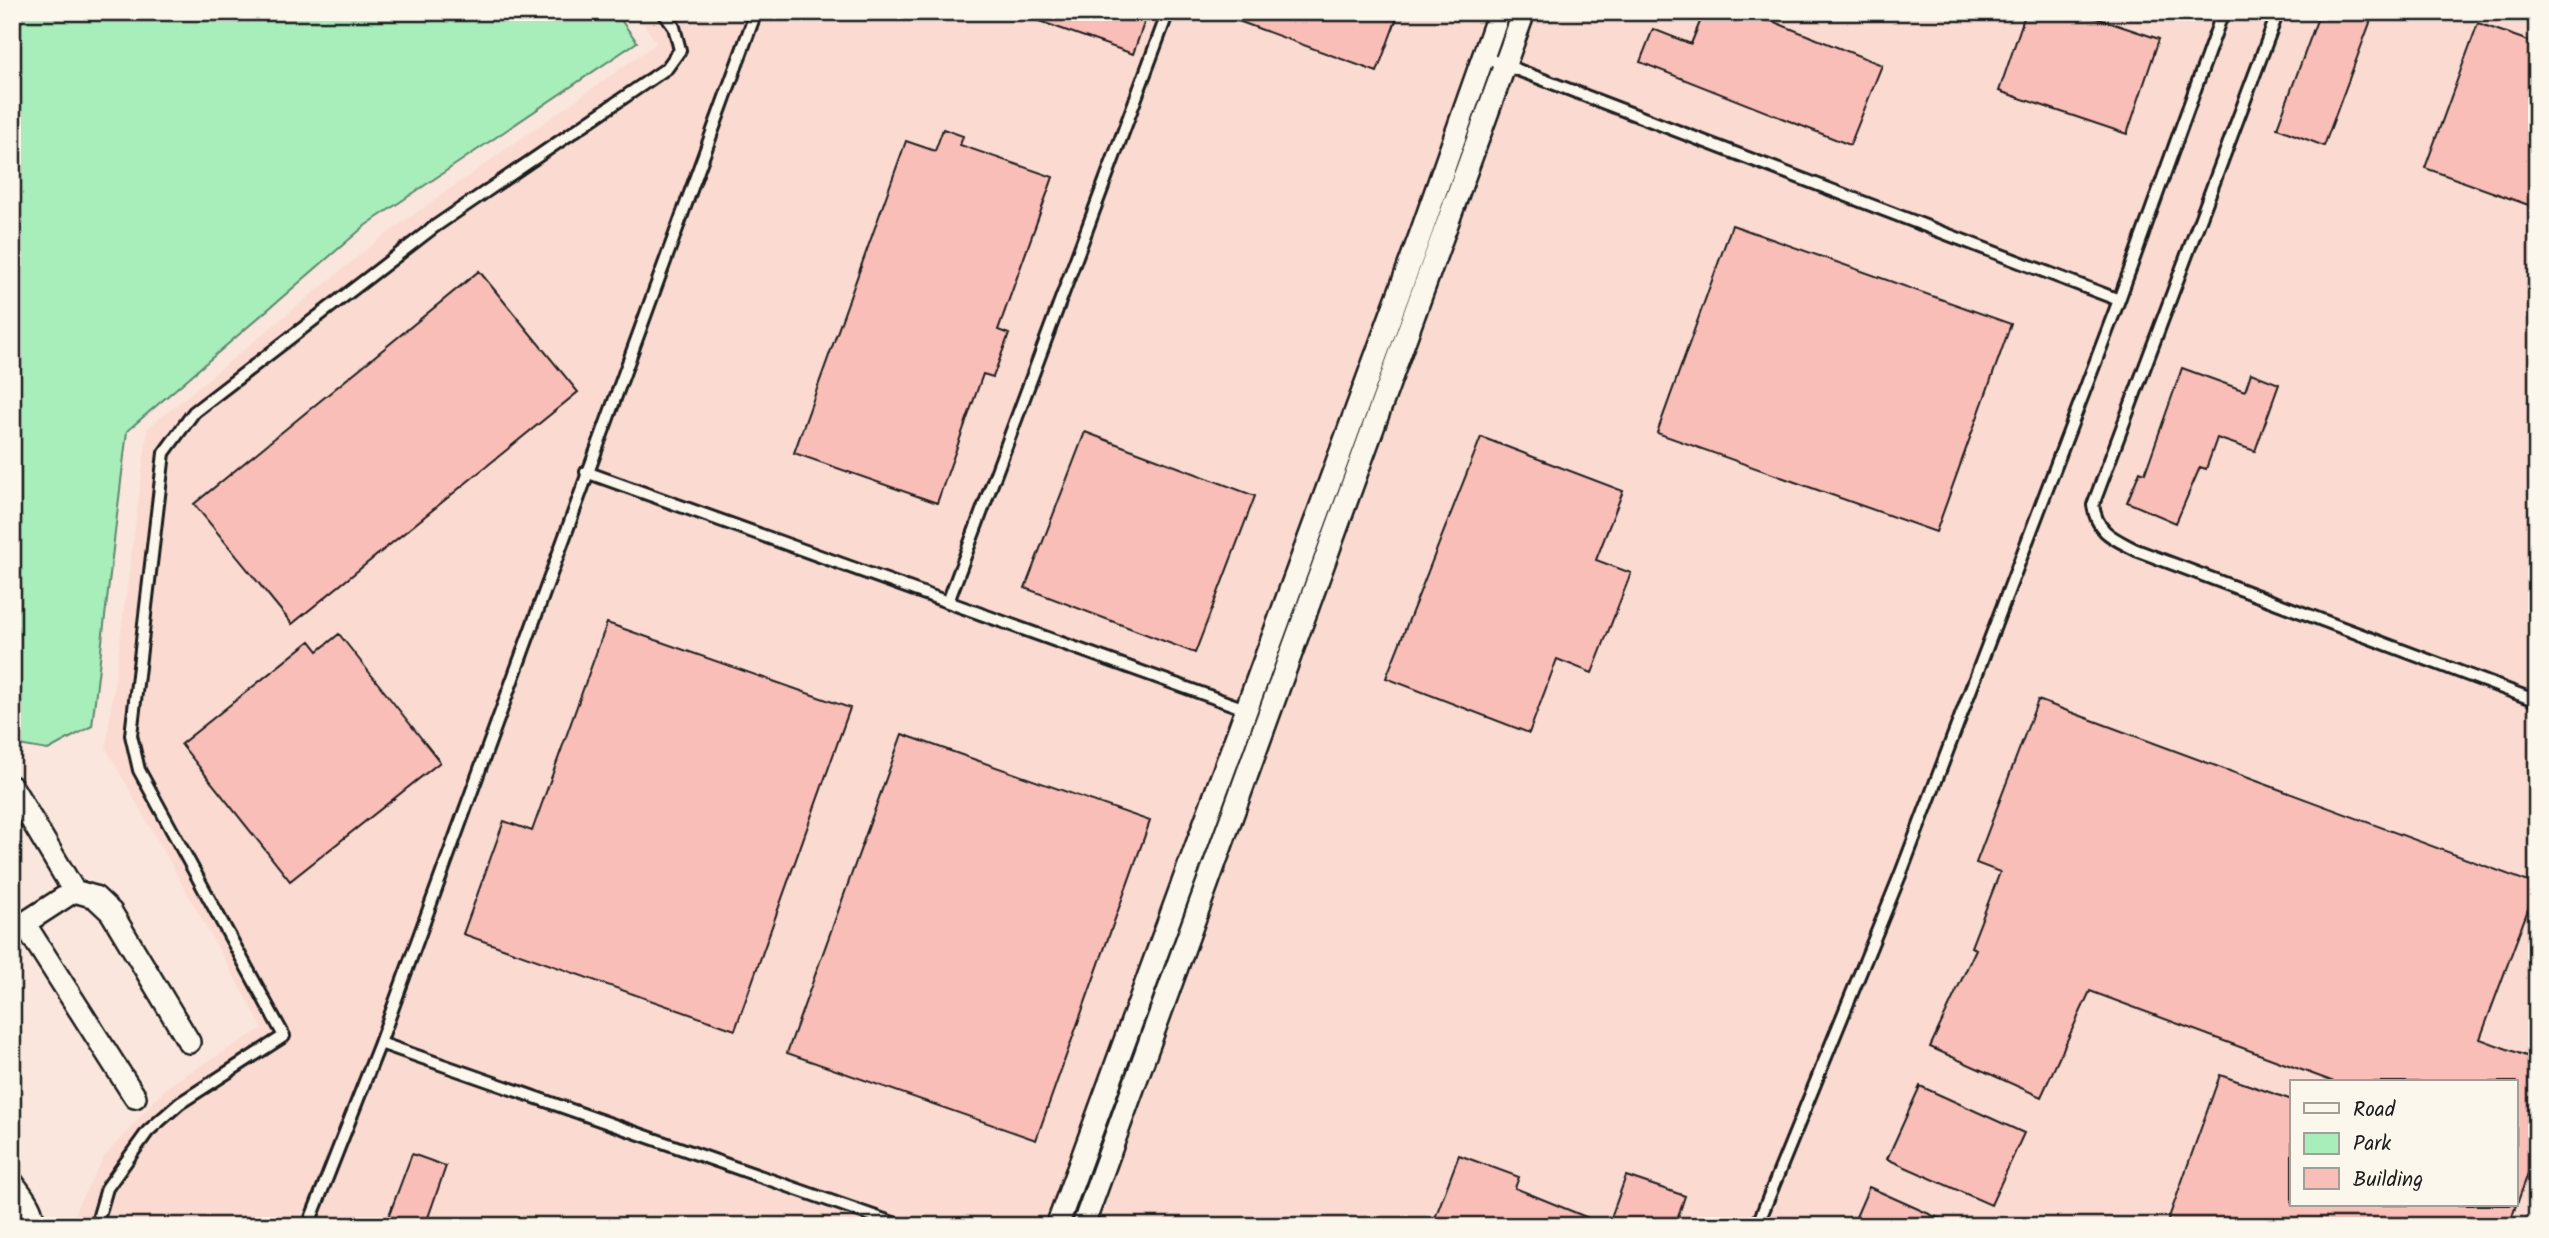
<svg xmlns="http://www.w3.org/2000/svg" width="2549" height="1238" font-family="Kalam,sans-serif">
<rect width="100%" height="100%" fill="#fae6dc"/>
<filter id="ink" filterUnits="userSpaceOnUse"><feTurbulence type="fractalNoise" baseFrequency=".0143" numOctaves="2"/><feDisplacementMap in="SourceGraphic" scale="14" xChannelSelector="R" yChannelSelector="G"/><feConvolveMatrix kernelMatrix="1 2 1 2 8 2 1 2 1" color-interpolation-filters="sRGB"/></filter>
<g filter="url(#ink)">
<!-- built -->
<path fill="#fadad1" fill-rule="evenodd" d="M 635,12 L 2537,12 L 2537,1226 L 73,1226 L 77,1207 L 104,1157 L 169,1085 L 263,1028 L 106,748 L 148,428 L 382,237 L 657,43 ZM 2292,1082 L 2516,1082 L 2516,1205 L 2292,1205 Z"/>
<!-- green -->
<path fill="#a7eebb" stroke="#62856c" stroke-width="2" d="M 12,12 L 615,12 L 637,42 L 366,225 L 127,431 L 92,726 L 48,750 L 12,744 Z"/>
<!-- building -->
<path fill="#f9beb7" stroke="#1c1c1c" stroke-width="2" d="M 1022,12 L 1148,12 L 1133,54 L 1022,15 Z
M 1220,12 L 1399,12 L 1377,72 L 1219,14 Z
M 1704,12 L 1749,12 L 1882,65 L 1850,145 L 1640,62 L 1653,29 L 1691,44 Z
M 2026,12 L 2078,12 L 2159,39 L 2127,134 L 1999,91 Z
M 2320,12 L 2374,12 L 2324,146 L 2277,128 Z
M 2478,23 L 2537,44 L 2537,208 L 2425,168 Z
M 943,129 L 963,136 L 960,145 L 1053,177 L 998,330 L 1009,334 L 993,377 L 983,374 L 937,503 L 794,453 L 906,141 L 935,151 Z
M 1732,225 L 2011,324 L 1936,532 L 1657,433 Z
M 479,271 L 578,392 L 292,624 L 194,504 Z
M 2182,368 L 2245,391 L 2251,373 L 2279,384 L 2255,451 L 2217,438 L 2206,469 L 2200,467 L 2176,523 L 2127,502 L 2140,471 L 2145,473 Z
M 1085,432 L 1255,496 L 1195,653 L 1025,588 Z
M 1481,437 L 1623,491 L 1596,560 L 1631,573 L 1592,673 L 1557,659 L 1529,733 L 1386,678 Z
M 607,623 L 850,708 L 735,1030 L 463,934 L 504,821 L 532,831 Z
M 339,634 L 440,762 L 290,881 L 181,744 L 310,641 L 318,651 Z
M 2038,700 L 2537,885 L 2480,1039 L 2537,1060 L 2537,1149 L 2518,1201 L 2516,1200 L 2516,1082 L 2334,1082 L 2090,991 L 2041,1097 L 1930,1047 L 1976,949 L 1971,947 L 2000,872 L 1976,863 Z
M 902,734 L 1150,821 L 1036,1140 L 787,1053 Z
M 2220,1075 L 2292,1100 L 2292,1205 L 2516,1205 L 2509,1226 L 2166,1226 Z
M 1920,1086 L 2024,1133 L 1991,1205 L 1887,1159 Z
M 412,1154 L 446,1166 L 425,1226 L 385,1226 Z
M 1459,1155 L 1519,1177 L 1515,1188 L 1608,1226 L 1432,1226 Z
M 1626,1176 L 1685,1196 L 1675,1226 L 1608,1226 Z
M 1869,1187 L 1956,1226 L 1852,1226 Z"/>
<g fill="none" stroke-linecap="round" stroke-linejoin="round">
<defs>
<path id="lane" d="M 2278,12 L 2093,505 C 2097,533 2113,538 2136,550 L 2537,701
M 1484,57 L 2119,300
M 586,472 L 1248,710
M 948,602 L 1168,12
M 380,1043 L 902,1226
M 96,1226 L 107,1188 L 148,1131 L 180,1103 L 284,1036 L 139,770 L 131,735 L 164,453 L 194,412 L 434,227 L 667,68 L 680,50 L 674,27 L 663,12
M 308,1226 L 380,1043 L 756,12
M 1757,1226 L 1901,873 L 2119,300 L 2223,12"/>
<path id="street" d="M 12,787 L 74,891 L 95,897 L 111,912 L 189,1042
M 24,923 L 135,1097
M 14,930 L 74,891
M 12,1182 C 21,1195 36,1210 32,1226
M 1057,1226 L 1421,233 L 1499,12
M 1083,1226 L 1524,12"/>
</defs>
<!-- lane casing -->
<use href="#lane" stroke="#1c1c1c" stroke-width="16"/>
<!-- street casing -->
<use href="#street" stroke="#1c1c1c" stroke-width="26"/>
<!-- lane -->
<use href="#lane" stroke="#fbf7ec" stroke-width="10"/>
<!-- street -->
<use href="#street" stroke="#fbf7ec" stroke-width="21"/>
</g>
</g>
<!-- margin -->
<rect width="2549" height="1238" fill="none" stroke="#fbf7ec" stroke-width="42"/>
<rect x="21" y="21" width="2507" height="1196" fill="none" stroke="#1c1c1c" stroke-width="2.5" filter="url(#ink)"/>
<!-- legend -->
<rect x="2290" y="1080" width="228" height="126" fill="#fbf7ec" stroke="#a29f99" stroke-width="2"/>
<rect x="2304" y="1103" width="35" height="10" fill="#fbf7ec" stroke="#a29f99" stroke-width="2"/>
<text x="2353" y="1116" font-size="21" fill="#1c1c1c">Road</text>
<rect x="2304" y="1133" width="35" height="21" fill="#a7eebb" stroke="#a29f99" stroke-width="2"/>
<text x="2353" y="1150" font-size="21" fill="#1c1c1c">Park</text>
<rect x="2304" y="1168" width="35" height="21" fill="#f9beb7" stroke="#a29f99" stroke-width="2"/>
<text x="2353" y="1186" font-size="21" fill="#1c1c1c">Building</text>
</svg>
